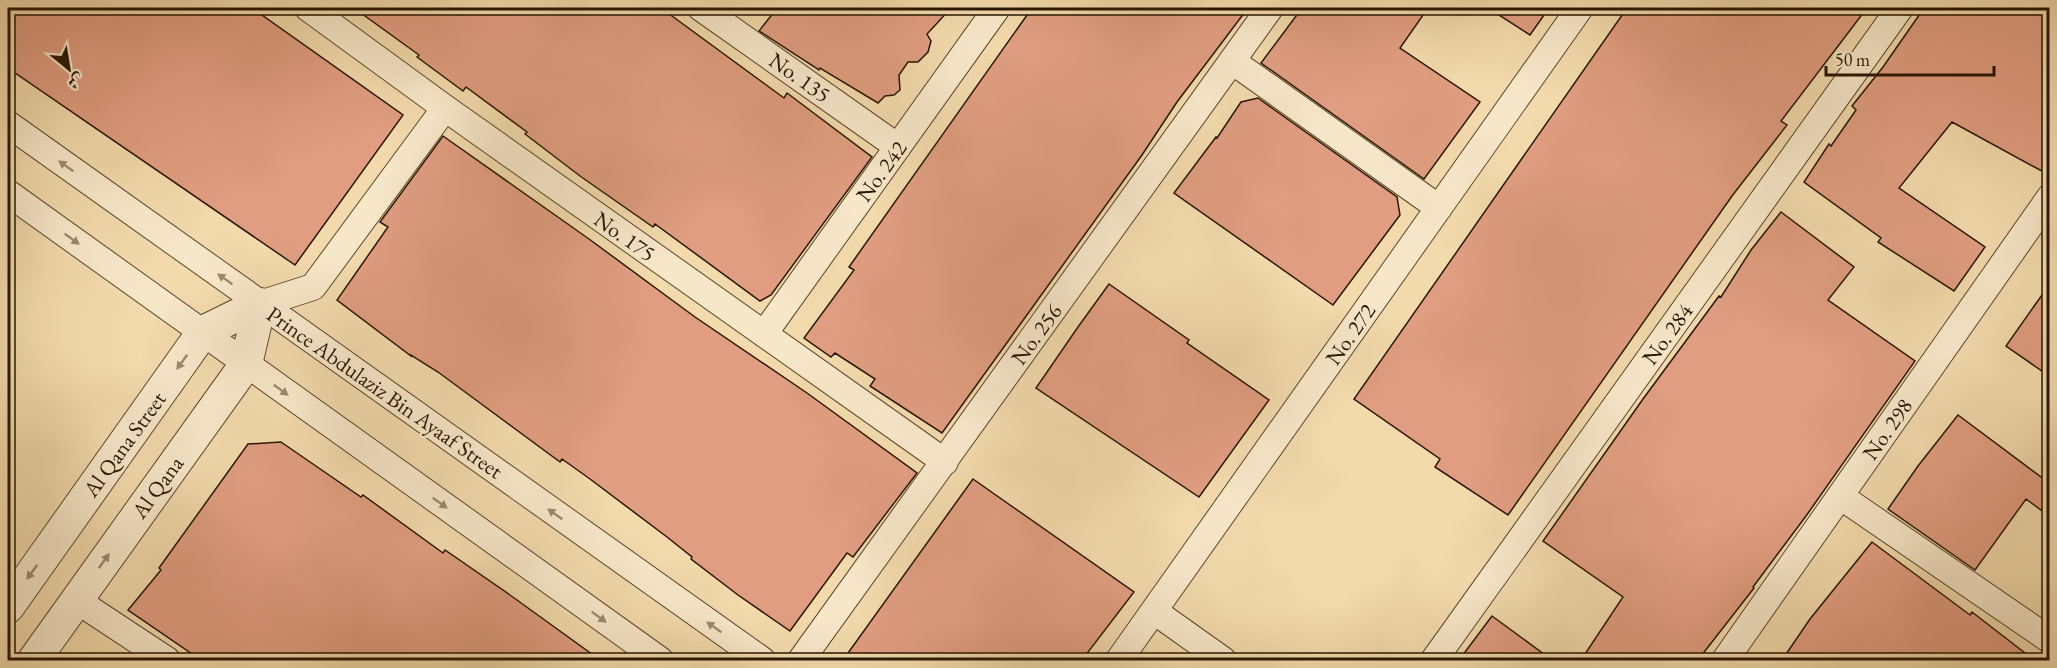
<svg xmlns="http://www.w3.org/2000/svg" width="2057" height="668" font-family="'EB Garamond',Amiri,serif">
<rect width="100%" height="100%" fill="#f2daac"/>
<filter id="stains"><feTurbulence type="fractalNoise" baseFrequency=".00333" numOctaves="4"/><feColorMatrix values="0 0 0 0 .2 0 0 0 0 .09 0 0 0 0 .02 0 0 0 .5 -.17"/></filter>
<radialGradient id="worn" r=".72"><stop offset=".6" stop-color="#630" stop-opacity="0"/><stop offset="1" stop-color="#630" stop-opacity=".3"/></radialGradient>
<!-- building -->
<path fill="#e09d81" stroke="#291600" stroke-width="1.5" d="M 8,8 L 252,8 L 403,115 L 295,265 L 8,68 Z
M 354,8 L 661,8 L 784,98 L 787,93 L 872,157 L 771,295 L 760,301 L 655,224 L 653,227 L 580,176 L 525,134 L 527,132 L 466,87 L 463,91 L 417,57 L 419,55 Z
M 777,8 L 951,8 L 927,34 L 931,41 L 928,52 L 918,62 L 908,62 L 899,75 L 900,90 L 894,95 L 885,96 L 878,103 L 820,68 L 819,70 L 759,31 Z
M 1032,8 L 1248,8 L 1177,102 L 1142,155 L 942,433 L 870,386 L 875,379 L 835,353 L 831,357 L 804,338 L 854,270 L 849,267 Z
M 1302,8 L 1428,8 L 1400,48 L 1480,102 L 1424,179 L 1261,63 Z
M 1488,8 L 1549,8 L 1530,35 Z
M 1627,8 L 1867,8 L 1781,121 L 1787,125 L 1732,196 L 1508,515 L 1435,467 L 1440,459 L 1354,399 Z
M 1924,8 L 2042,8 L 2049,14 L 2049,175 L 1952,122 L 1899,188 L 1985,247 L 1954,291 L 1878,242 L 1881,238 L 1804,182 L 1829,144 L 1831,146 L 1856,110 L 1852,106 L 1883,67 Z
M 1258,98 L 1397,197 L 1400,215 L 1333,305 L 1174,193 L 1216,137 L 1217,138 L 1241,102 Z
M 443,136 L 589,239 L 695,317 L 807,393 L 917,473 L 853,557 L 847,553 L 790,631 L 738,595 L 691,559 L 692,557 L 667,537 L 590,479 L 562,459 L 560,462 L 438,372 L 411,355 L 411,356 L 337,300 L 388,227 L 380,222 Z
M 1781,212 L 1854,267 L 1828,300 L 1915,361 L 1806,516 L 1753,587 L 1754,588 L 1698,660 L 1581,660 L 1623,597 L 1543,541 L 1643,399 L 1719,296 L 1721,297 L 1751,250 Z
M 1109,284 L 1189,340 L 1187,343 L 1269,400 L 1199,497 L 1036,388 L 1078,327 Z
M 2049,285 L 2049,376 L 2006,346 Z
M 1958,415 L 2049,483 L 2049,516 L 2026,499 L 1975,570 L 1888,509 L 1918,466 Z
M 281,442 L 361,497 L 363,495 L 443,553 L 445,550 L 510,595 L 600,660 L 201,660 L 128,610 L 161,570 L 159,568 L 248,444 Z
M 973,479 L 1134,592 L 1082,660 L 843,660 Z
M 1872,542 L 1970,615 L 1972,612 L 2034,660 L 1782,660 L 1810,619 Z
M 1492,616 L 1552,660 L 1459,660 Z"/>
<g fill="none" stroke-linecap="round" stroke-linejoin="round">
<defs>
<path id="minor" d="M 308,8 L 445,108 L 945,462
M 701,8 L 898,147
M 1232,61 L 1439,208
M 8,124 L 762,660
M 8,193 L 660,660
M 260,304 L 313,287 L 445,108
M 764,334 L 997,8
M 1840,496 L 2050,640
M 76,600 L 167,660
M 1154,611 L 1223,660
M 801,660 L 1270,8
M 1119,660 L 1580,8
M 1434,660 L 1900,8
M 1725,660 L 2050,197"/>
<path id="tertiary" d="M 8,607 L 203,332 L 260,304
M 34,660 L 246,364 L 260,304"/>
</defs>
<!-- minor casing -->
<use href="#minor" stroke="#5b472b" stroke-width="28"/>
<!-- tertiary casing -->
<use href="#tertiary" stroke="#5b472b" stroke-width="34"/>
<!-- minor -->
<use href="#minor" stroke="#f7e7c9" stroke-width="26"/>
<!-- tertiary -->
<use href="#tertiary" stroke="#f7e7c9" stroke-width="32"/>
</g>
<!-- one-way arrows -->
<defs><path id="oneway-solid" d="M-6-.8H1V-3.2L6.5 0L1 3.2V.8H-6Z" transform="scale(1.5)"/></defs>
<g fill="#9a896f">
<use href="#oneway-solid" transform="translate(66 166) rotate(-145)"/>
<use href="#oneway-solid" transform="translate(72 239) rotate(36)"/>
<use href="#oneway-solid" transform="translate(225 279) rotate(-145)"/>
<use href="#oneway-solid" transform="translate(182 362) rotate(126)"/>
<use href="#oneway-solid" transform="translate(281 390) rotate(36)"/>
<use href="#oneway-solid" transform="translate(440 503) rotate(36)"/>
<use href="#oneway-solid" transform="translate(555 514) rotate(-145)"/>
<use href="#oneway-solid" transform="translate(104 561) rotate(-54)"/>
<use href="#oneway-solid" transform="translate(32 572) rotate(126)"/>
<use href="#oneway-solid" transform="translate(599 617) rotate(36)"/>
<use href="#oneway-solid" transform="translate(714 627) rotate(-145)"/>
</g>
<g text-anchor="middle" stroke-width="5" stroke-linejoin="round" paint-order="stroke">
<!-- street labels -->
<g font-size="22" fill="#291600" stroke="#f7e7c9">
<text transform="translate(800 77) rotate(35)" y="8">No. 135</text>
<text transform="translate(881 171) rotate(-54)" y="8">No. 242</text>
<text transform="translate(625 236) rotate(35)" y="8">No. 175</text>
<text transform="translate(1036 334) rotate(-54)" y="8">No. 256</text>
<text transform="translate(1350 334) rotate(-55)" y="8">No. 272</text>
<text transform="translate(1667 334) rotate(-54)" y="8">No. 284</text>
<text transform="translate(385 392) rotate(35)" y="8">Prince Abdulaziz Bin Ayaaf Street</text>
<text transform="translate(1887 429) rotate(-55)" y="8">No. 298</text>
<text transform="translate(124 444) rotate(-54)" y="8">Al Qana Street</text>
<text transform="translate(157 487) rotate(-54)" y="8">Al Qana</text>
</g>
</g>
<!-- margin -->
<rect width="2057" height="668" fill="none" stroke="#f2daac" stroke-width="30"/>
<rect x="9" y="9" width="2039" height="650" fill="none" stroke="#291600" stroke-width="3"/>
<rect x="15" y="15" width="2027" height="638" fill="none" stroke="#291600" stroke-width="1.5"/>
<!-- north arrow -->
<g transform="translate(69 69) rotate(150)" stroke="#f7e7c9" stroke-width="4.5" paint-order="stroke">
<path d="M0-4.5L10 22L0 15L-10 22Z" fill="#291600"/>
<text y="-9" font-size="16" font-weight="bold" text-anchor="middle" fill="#291600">ش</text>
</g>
<!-- scale -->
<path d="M1826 66v9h168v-9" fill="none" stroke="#291600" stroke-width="3"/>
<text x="1835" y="66" font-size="18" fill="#291600" stroke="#f7e7c9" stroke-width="4.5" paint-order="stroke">50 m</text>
<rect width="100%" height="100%" filter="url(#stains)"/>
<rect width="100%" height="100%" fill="url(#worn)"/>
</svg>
